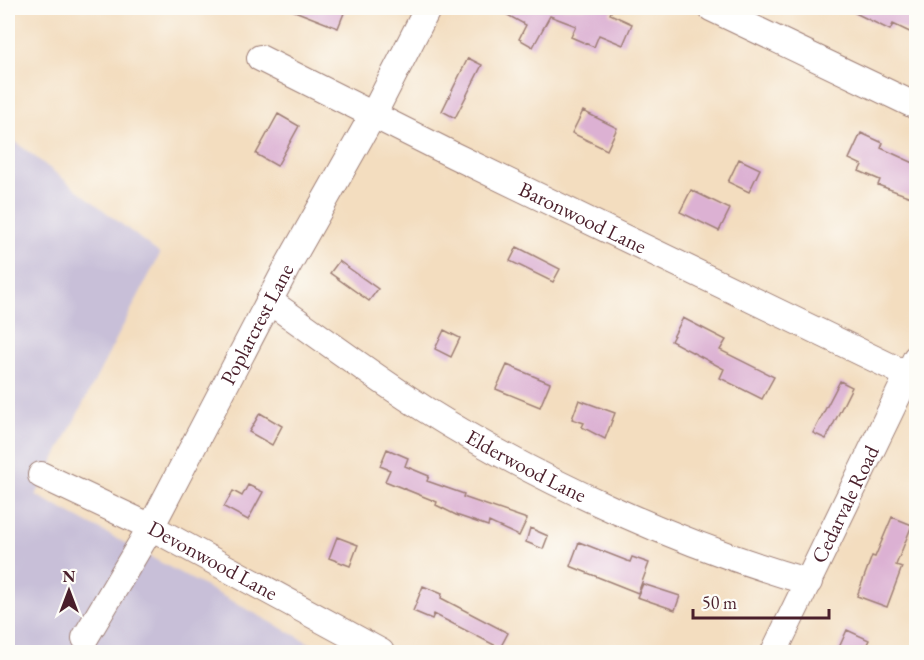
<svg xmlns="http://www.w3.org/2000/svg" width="924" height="660" font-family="'EB Garamond',serif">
<rect width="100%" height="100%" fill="#fdfcf7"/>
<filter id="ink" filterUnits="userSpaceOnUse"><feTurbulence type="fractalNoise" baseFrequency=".0167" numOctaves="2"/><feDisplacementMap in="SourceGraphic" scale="12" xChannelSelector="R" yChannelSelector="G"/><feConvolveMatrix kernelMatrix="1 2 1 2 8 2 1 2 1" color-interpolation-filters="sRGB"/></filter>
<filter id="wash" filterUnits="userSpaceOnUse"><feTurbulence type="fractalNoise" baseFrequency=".008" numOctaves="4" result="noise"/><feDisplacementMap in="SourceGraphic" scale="24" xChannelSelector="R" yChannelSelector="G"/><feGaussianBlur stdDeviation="1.35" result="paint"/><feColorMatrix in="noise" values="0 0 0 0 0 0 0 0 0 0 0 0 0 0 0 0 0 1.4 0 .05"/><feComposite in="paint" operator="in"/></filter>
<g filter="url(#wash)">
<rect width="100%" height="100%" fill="#f3ddbf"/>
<!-- industrial -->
<path fill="#c8bfd8" d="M 8,136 L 160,254 L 36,495 L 326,652 L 8,652 Z"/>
<g id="blocks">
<!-- building -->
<path fill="#dcb1d3" d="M 287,8 L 346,8 L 338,28 Z
M 495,8 L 613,8 L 610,14 L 632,24 L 623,45 L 599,35 L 594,47 L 571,37 L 576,26 L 550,16 L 533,47 L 519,39 L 526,25 Z
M 845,8 L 916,8 L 916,35 L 893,24 L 890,30 Z
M 468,58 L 482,65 L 455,118 L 442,111 Z
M 583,111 L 617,128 L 607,150 L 572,133 Z
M 278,114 L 299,126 L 277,166 L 256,154 Z
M 861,133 L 883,143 L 881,148 L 916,164 L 916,199 L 878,185 L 880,180 L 859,171 L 862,165 L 849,159 Z
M 739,159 L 760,169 L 749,192 L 728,182 Z
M 691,190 L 730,209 L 719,231 L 680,212 Z
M 517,247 L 560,269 L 553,282 L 510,261 Z
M 339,261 L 378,289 L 369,301 L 330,273 Z
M 683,318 L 726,340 L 720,350 L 774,377 L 762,399 L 720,378 L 724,369 L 671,341 Z
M 444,330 L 460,338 L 451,357 L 435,349 Z
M 507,365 L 550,383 L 540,407 L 496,389 Z
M 840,381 L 852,387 L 826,439 L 813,433 Z
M 579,400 L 615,413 L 605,439 L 582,427 L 584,423 L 572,419 Z
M 260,413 L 282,426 L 272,445 L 249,432 Z
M 387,449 L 408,458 L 405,466 L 429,476 L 427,481 L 464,494 L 463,497 L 527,519 L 519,536 L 489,522 L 488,526 L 456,515 L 436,505 L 437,502 L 385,481 L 390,470 L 380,466 Z
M 248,485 L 263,492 L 248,520 L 224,507 L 233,491 L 242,496 Z
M 892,517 L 912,525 L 896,565 L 902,567 L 887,607 L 857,596 L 872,556 L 875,557 Z
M 530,528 L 548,536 L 543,549 L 526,542 Z
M 337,537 L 358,545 L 350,566 L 329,558 Z
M 579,542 L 630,562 L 632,557 L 649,563 L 638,593 L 570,566 Z
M 643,584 L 680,596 L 675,610 L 637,597 Z
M 423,586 L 442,594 L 441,598 L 508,633 L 500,648 L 434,614 L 432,619 L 413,611 Z
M 847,630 L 869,640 L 863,652 L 837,652 Z"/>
</g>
</g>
<g filter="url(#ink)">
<use href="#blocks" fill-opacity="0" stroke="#9e7e75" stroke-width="1.5"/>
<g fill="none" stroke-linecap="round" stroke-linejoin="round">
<defs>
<g id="minor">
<path d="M 711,8 L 916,106"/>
<path id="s1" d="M 260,58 L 453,155 L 908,375"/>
<path id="s2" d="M 269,301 C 321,337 372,376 426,410 C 539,481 680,545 809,582"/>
<path id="s3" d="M 41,475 L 151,527 L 381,652"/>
<path id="s4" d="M 85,638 L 151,527 L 287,267 L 373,115 L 428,8"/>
<path id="s5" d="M 774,652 L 916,358"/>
</g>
</defs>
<!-- minor casing -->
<use href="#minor" stroke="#9e7e75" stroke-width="28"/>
<!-- minor -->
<use href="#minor" stroke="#fff" stroke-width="26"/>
</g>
</g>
<g text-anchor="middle" stroke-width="6" stroke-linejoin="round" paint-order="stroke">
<!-- street labels -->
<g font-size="21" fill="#4a1f2b" stroke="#fdfcf7">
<text dy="7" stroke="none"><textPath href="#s1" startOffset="360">Baronwood Lane</textPath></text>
<text dy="7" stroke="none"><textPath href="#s4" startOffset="358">Poplarcrest Lane</textPath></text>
<text dy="7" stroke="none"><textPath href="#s2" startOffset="306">Elderwood Lane</textPath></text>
<text dy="7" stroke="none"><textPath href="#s5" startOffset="164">Cedarvale Road</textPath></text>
<text dy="7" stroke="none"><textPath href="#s3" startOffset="192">Devonwood Lane</textPath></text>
</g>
</g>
<!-- margin -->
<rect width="924" height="660" fill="none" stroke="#fdfcf7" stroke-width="30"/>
<!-- north arrow -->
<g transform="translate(69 591)" stroke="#fdfcf7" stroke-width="4.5" paint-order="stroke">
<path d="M0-4.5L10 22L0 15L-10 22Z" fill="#4a1f2b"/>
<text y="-9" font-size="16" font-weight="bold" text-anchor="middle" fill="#4a1f2b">N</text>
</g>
<!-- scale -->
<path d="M693 609v9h136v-9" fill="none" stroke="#4a1f2b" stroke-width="3"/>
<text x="702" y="609" font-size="18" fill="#4a1f2b" stroke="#fdfcf7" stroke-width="4.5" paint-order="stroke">50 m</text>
</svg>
